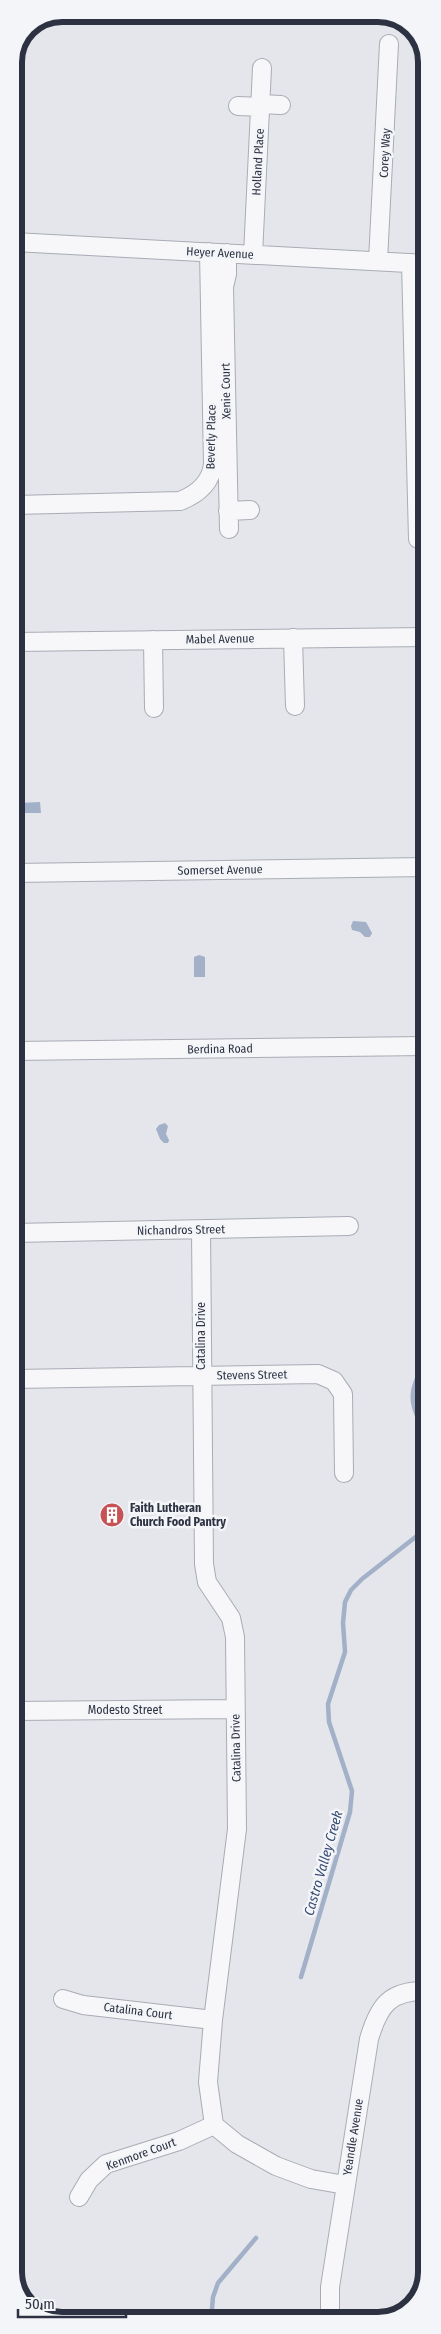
<svg xmlns="http://www.w3.org/2000/svg" width="441" height="2334" font-family="'Fira Sans Condensed',sans-serif">
<rect width="100%" height="100%" fill="#e4e6eb"/>
<!-- water -->
<path fill="#a2b0c8" d="M 40,802 L 41,813 L 20,813 L 19,803 Z
M 353,921 L 366,922 L 372,933 L 370,937 L 365,937 L 360,932 L 352,930 L 351,926 Z
M 199,955 L 205,957 L 205,977 L 194,977 L 194,957 Z
M 165,1123 L 168,1126 L 166,1134 L 169,1140 L 168,1143 L 164,1143 L 160,1139 L 156,1129 L 159,1125 Z"/>
<g fill="none" stroke-linecap="round" stroke-linejoin="round">
<!-- stream -->
<path stroke="#a2b0c8" stroke-width="4.5" d="M 427,1359 C 408,1393 408,1401 427,1435
M 301,1977 L 350,1812 L 352,1791 L 329,1722 L 328,1704 L 345,1652 L 343,1623 L 345,1602 L 351,1590 L 362,1579 L 427,1528
M 211,2320 L 213,2297 L 218,2283 L 256,2238"/>
<defs>
<path id="minor" d="M 261,104 L 281,105
M 238,106 L 261,107
M 14,242 L 427,264
M 227,253 L 227,274 L 224,287 L 229,529
M 253,255 L 262,68
M 378,261 L 389,44
M 411,263 L 418,539
M 14,505 L 180,501 C 198,494 211,483 213,464 L 209,252
M 228,511 L 250,510
M 293,638 L 295,706
M 153,640 L 154,708
M 14,642 L 427,637
M 14,873 L 427,867
M 14,1051 L 427,1046
M 201,1230 L 204,1564 L 207,1582 L 231,1618 L 235,1637 L 237,1829 L 213,2020 L 208,2082 L 214,2125 L 237,2144 L 276,2166 L 311,2179 L 345,2185
M 14,1233 L 349,1226
M 14,1379 L 318,1374 L 334,1381 L 343,1394 L 344,1473
M 14,1711 L 235,1709
M 63,1999 L 83,2005 L 213,2020
M 79,2197 L 89,2180 L 106,2164 L 179,2141 L 214,2125
M 332,2320 L 330,2309 L 330,2287 L 369,2039 C 379,2005 390,1990 427,1991"/>
</defs>
<!-- minor casing -->
<use href="#minor" stroke="#a9acb5" stroke-width="20"/>
<!-- minor -->
<use href="#minor" stroke="#f7f7f9" stroke-width="18"/>
</g>
<!-- icons -->
<defs>
<symbol id="building-disc" viewBox="-11 -11 22 22"><circle r="9.5" fill="#c65256" stroke="#f4f5f8"/><path d="M-4-6H4V6H1V3H-1V6H-4ZM-2.5-4.3h1.7v1.8h-1.7ZM.8-4.3h1.7v1.8H.8ZM-2.5-1h1.7V.8h-1.7ZM.8-1h1.7V.8H.8Z" fill="#fff"/></symbol>
</defs>
<g fill-rule="evenodd">
<use href="#building-disc" x="98" y="1501" width="28" height="28"/>
</g>
<g text-anchor="middle" stroke-width="5" stroke-linejoin="round" paint-order="stroke">
<!-- street labels -->
<g font-size="12" fill="#2d3242" stroke="#f4f5f8">
<text transform="translate(385 153) rotate(-87)" y="4">Corey Way</text>
<text transform="translate(258 162) rotate(-87)" y="4">Holland Place</text>
<text transform="translate(220 253) rotate(3)" y="4">Heyer Avenue</text>
<text transform="translate(226 391) rotate(-91)" y="4">Xenie Court</text>
<text transform="translate(211 437) rotate(-89)" y="4">Beverly Place</text>
<text transform="translate(220 639) rotate(-1)" y="4">Mabel Avenue</text>
<text transform="translate(220 870) rotate(-1)" y="4">Somerset Avenue</text>
<text transform="translate(220 1049) rotate(-1)" y="4">Berdina Road</text>
<text transform="translate(181 1230) rotate(-1)" y="4">Nichandros Street</text>
<text transform="translate(201 1336) rotate(-90)" y="4">Catalina Drive</text>
<text transform="translate(252 1375) rotate(-1)" y="4">Stevens Street</text>
<text x="125" y="1714">Modesto Street</text>
<text transform="translate(236 1748) rotate(-91)" y="4">Catalina Drive</text>
<text transform="translate(138 2011) rotate(7)" y="4">Catalina Court</text>
<text transform="translate(353 2137) rotate(-81)" y="4">Yeandle Avenue</text>
<text transform="translate(141 2154) rotate(-20)" y="4">Kenmore Court</text>
</g>
<!-- poi labels -->
<g font-size="12" font-weight="bold" fill="#2d3242" stroke="#f4f5f8" text-anchor="start">
<text x="130" y="1512">Faith Lutheran<tspan x="130" dy="14">Church Food Pantry</tspan></text>
</g>
<!-- water labels -->
<g font-size="14" font-style="italic" fill="#394c74" stroke="#f4f5f8">
<text transform="translate(323 1863) rotate(-74)" y="5">Castro Valley Creek</text>
</g>
</g>
<!-- crop -->
<path d="M0 0H441V2334H0ZM62 22H378A40 40 0 0 1 418 62V2272A40 40 0 0 1 378 2312H62A40 40 0 0 1 22 2272V62A40 40 0 0 1 62 22Z" fill="#f4f5f8" fill-rule="evenodd"/>
<path fill="none" stroke="#2d3242" stroke-width="6" d="M62 22H378A40 40 0 0 1 418 62V2272A40 40 0 0 1 378 2312H62A40 40 0 0 1 22 2272V62A40 40 0 0 1 62 22Z"/>
<!-- scale -->
<path d="M18 2309v8h108v-8" fill="none" stroke="#2d3242" stroke-width="2.5"/>
<text x="25" y="2309" font-size="15" fill="#2d3242" stroke="#f4f5f8" stroke-width="4" paint-order="stroke">50 m</text>
</svg>
